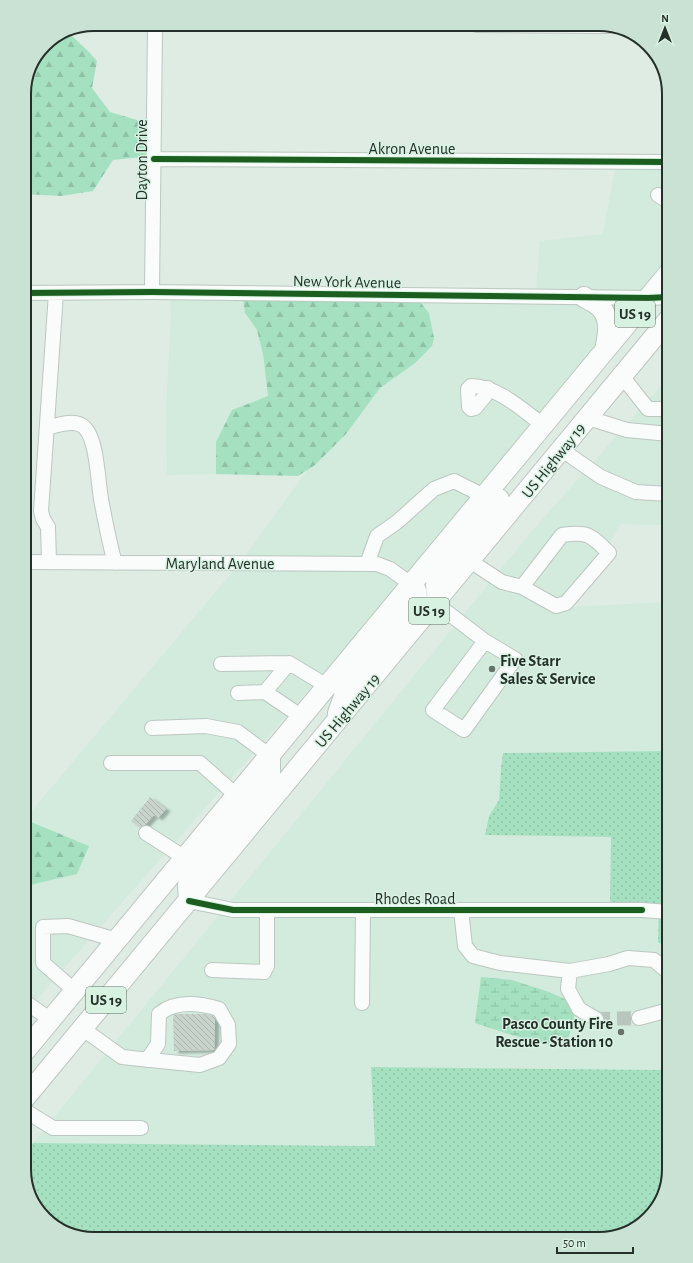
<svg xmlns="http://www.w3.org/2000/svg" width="693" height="1263" font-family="'Alegreya Sans',sans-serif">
<defs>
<pattern id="grass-dots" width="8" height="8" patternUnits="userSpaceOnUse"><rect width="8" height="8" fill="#a5e1c1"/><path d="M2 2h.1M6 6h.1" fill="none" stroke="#8ec1a6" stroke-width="1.8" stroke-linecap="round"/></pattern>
<pattern id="forest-firs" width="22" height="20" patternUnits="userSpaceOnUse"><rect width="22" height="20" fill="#a5e1c1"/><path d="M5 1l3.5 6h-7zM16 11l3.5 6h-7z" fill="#8ec1a6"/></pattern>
<pattern id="wetland-marsh" width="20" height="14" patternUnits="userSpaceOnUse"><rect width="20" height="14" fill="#a5e1c1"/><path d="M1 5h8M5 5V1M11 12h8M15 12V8" fill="none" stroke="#8ec1a6"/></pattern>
<pattern id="building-back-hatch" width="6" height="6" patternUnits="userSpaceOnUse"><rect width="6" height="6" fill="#c8d3cc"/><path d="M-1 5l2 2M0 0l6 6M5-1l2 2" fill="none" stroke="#acb5af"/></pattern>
<filter id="shadow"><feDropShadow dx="4.5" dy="2.5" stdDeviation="1" flood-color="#0004"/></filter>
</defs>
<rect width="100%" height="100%" fill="#deece3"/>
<!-- built -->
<path fill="#d2ebdc" d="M 616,163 L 669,165 L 669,264 L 646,292 L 536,290 L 540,241 L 603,234 Z
M 181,298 L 582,303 L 596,311 L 600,347 L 437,544 L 24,1014 L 24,888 L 38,883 L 89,846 L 25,819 L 244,558 L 308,469 L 315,464 L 346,434 L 380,388 L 415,364 L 243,300 L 245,313 L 257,330 L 263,354 L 268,397 L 216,442 L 216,474 L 167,475 L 166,413 L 171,313 L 170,300 Z
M 669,377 L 669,525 L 621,524 L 571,607 L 669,602 L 669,751 L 503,753 L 501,768 L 499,800 L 489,816 L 485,835 L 611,837 L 610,905 L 659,904 L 658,942 L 669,949 L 669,1060 L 660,1070 L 371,1068 L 375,1146 L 33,1143 L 532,531 Z"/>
<!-- grass -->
<path fill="url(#grass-dots)" d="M 669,751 L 669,949 L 658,942 L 659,904 L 610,905 L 611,837 L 485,835 L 489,816 L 499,800 L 501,768 L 503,753 Z
M 669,1060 L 669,1169 L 657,1208 L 626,1234 L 599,1239 L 90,1239 L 55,1227 L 29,1196 L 24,1169 L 24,1154 L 33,1143 L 375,1146 L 371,1067 L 660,1070 Z"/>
<!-- forest -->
<path fill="url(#forest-firs)" d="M 67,29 L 71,29 L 72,36 L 87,50 L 97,61 L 92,88 L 110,112 L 147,123 L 157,144 L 142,157 L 113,160 L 93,191 L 61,196 L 24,194 L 24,90 L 45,44 Z
M 243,300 L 420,302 L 429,313 L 434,338 L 432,346 L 414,364 L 380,388 L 346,434 L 315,465 L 298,476 L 216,474 L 216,442 L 232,410 L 268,396 L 263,354 L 257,330 L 245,313 Z
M 24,819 L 89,846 L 77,874 L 38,883 L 24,888 Z"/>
<!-- wetland -->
<path fill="url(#wetland-marsh)" d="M 481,977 L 512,980 L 549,992 L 574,1003 L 574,1019 L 567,1043 L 550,1045 L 515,1036 L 475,1023 Z"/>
<!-- building -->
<path fill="url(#building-back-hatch)" filter="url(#shadow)" d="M 150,797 L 166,809 L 158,818 L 154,815 L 145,825 L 140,828 L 131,821 Z
M 176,1014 L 205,1014 L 213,1016 L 215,1019 L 214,1050 L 174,1051 L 173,1015 Z"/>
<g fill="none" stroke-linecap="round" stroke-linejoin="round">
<!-- minor-tunnel -->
<path stroke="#b9c6be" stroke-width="14" stroke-dasharray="14 7" stroke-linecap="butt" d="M 596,1019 L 639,1018"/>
<defs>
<path id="minor" d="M 476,25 L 607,26
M 154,159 L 669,162
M 658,195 L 669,202
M 152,292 L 155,28
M 24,293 L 152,292 L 648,298 L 669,297
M 622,376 L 648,409 L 669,409
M 488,388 L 485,396 L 475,408 L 471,409 L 469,407 L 468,389 L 471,386 C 497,386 523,410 543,425
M 588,418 L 627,430 L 669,434
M 47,428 C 57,425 76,418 85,428 C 97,440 98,482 101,499 C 105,520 109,542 115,563
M 562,450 L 601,477 L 636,492 L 669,494
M 470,561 L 502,582 L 522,587 L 562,535 C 588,531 591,535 609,553 L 566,603 L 556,606 L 522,587
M 24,562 L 377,564 L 390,569 L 411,584
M 49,562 L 48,527 L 43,519 L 41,511 L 56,293
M 367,564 L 377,536 L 397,522 L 434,489 L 454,481 L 484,496
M 435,603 L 485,641 L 433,710 L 464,730 L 515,659 L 485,641
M 221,664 L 289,663 L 327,686
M 265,692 L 289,663
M 238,693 L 265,692 L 302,717
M 152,728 L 206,726 L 238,732 L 270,756
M 111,763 L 200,763 L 237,796
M 146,833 L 185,858
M 189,901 L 233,910 L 642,910 L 669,912
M 461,910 L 465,946 L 473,956 L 500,963 L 570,971
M 212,970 L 264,972 L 267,966 L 267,910
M 75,991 L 43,963 L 43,927 L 68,926 L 117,940
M 24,1001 L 51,1020
M 362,1003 L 363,911
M 639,1018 L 669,1010
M 596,1019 L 579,1009 L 568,989 L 570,971 L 609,964 L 628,958 L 654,960 L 669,973
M 83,1029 L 122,1057 L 160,1061 L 200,1065 L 219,1058 L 229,1044 L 228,1025 L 219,1009 C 199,1003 176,1000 159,1014 L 158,1044 L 147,1060
M 24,1110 L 53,1128 L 141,1128"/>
<path id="highway" d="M 584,297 C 589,300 596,303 600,307 C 612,319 608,336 605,350
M 438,600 L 436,585 L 439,573 L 499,499
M 338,713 L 348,685 L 414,605 C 418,597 418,590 411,584
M 189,901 L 188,885 L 194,871 L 218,841 L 270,780 L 270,756
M 24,1052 L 669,273
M 24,1099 L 669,319"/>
</defs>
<!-- minor casing -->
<use href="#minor" stroke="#bcc7c1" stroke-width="16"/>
<!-- highway casing -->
<use href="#highway" stroke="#bcc7c1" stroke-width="22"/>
<!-- minor -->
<use href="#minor" stroke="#fafcfb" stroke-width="14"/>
<!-- highway -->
<use href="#highway" stroke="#fafcfb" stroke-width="20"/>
<defs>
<path id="cycleway" d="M 154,159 L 669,162
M 24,293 L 152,292 L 648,298 L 669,297
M 189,901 L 233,910 L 642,910"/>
</defs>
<!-- cycleway casing -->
<use href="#cycleway" stroke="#d8f2e2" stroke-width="8"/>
<!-- cycleway -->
<use href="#cycleway" stroke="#1b5e20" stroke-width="6"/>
</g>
<!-- markers -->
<g fill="#66726b" stroke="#d8f2e2" stroke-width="1.5">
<circle cx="492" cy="669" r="4"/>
<circle cx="621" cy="1032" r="4"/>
</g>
<g text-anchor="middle" stroke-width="3" stroke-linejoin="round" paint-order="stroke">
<!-- shield labels -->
<g fill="#d8f2e2" stroke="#5b6a61" stroke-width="1">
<rect x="615" y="301" width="40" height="26" rx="3"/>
<rect x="409" y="598" width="40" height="26" rx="3"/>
<rect x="86" y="987" width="40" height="26" rx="3"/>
</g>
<g font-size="15" font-weight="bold" fill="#26302a">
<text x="635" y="319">US 19</text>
<text x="429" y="616">US 19</text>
<text x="106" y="1005">US 19</text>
</g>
<!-- street labels -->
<g font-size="16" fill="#26302a" stroke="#d8f2e2">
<text x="412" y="154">Akron Avenue</text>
<text transform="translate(141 160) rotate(-90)" y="6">Dayton Drive</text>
<text transform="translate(347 281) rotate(1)" y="6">New York Avenue</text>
<text transform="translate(553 460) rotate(-51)" y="6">US Highway 19</text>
<text x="220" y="569">Maryland Avenue</text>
<text transform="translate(347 710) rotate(-50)" y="6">US Highway 19</text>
<text x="415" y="904">Rhodes Road</text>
</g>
<!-- poi labels -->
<g font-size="16" font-weight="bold" fill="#26302a" stroke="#d8f2e2" text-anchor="start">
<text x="500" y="666">Five Starr<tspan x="500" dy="18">Sales &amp; Service</tspan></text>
<text x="613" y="1029" text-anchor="end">Pasco County Fire<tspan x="613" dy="18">Rescue - Station 10</tspan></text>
</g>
</g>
<!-- crop -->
<path d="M0 0H693V1263H0ZM94 31H599A63 63 0 0 1 662 94V1169A63 63 0 0 1 599 1232H94A63 63 0 0 1 31 1169V94A63 63 0 0 1 94 31Z" fill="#cae2d3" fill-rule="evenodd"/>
<path fill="none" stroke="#26302a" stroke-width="2" d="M94 31H599A63 63 0 0 1 662 94V1169A63 63 0 0 1 599 1232H94A63 63 0 0 1 31 1169V94A63 63 0 0 1 94 31Z"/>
<!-- north arrow -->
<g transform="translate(665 28)" stroke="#d8f2e2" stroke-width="3" paint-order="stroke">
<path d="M0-3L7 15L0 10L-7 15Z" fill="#26302a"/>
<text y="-6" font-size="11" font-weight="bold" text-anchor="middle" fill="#26302a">N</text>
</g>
<!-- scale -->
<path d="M557 1247v6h76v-6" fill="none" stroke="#26302a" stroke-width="2"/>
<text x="563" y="1247" font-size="12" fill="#26302a" stroke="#d8f2e2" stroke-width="3" paint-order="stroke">50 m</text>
</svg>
